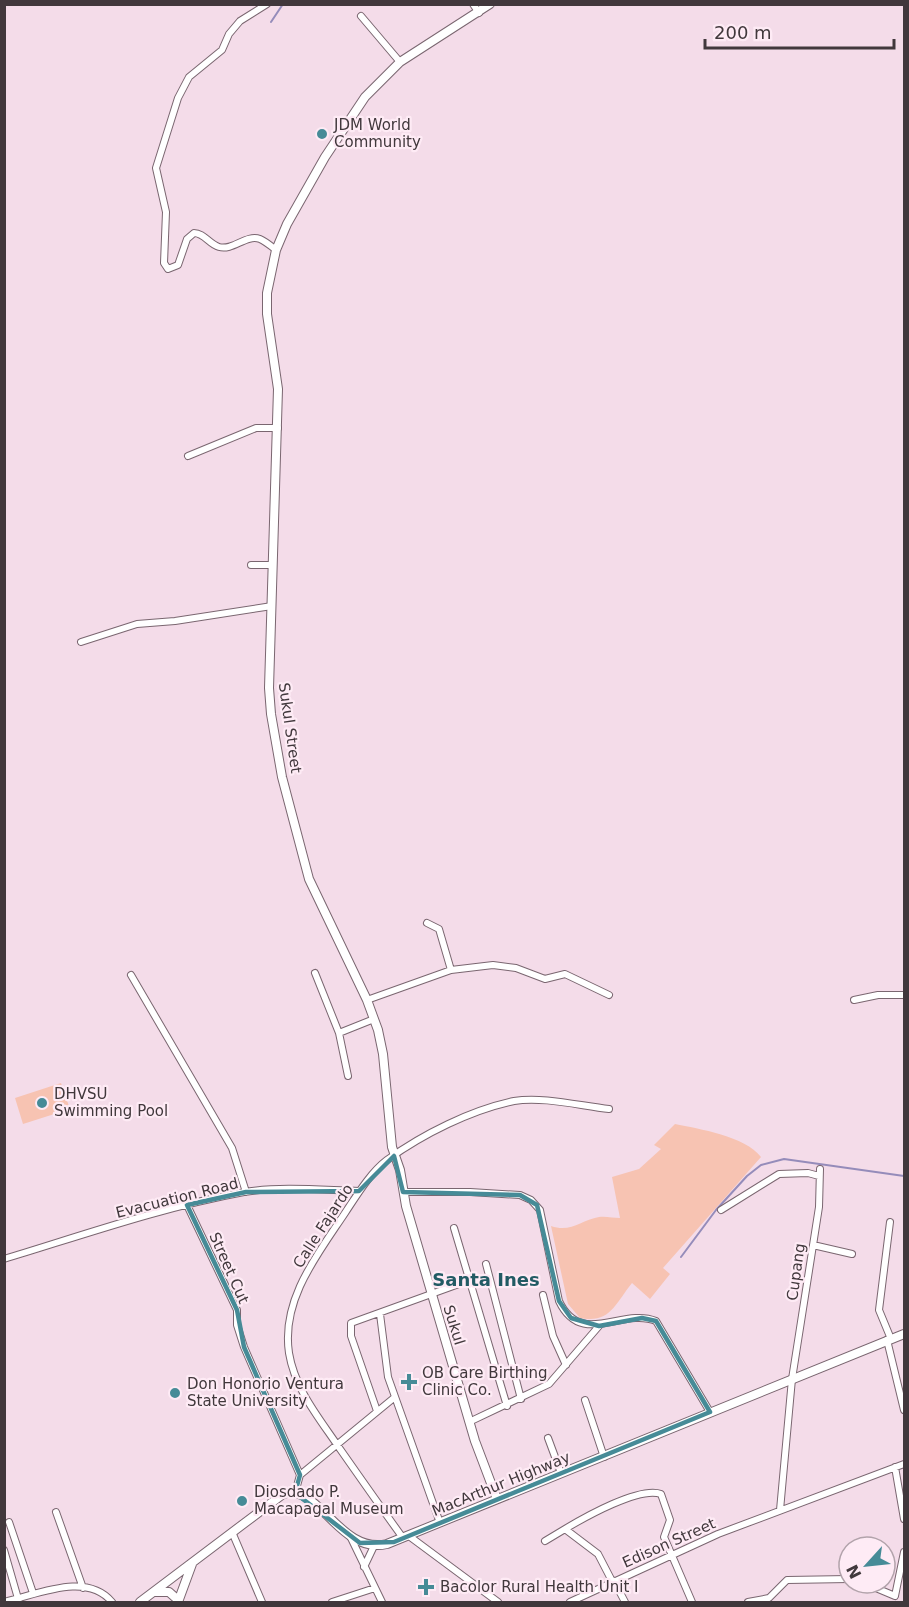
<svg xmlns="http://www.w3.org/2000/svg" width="909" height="1607" font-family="'DejaVu Sans',sans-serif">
<rect width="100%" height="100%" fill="#f4dce9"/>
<!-- green -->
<path fill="#f7c3b2" d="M 61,1083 L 70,1109 L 23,1124 L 15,1098 Z
M 675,1124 C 699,1129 745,1136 761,1157 L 663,1268 L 670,1274 L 650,1299 L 632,1283 C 615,1304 610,1324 580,1318 L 568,1304 L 551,1226 C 571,1233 581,1220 599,1217 C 605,1216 614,1218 620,1218 L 612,1177 L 639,1169 L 661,1149 L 654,1145 Z"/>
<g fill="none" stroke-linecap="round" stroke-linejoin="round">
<!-- stream -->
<path stroke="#958cba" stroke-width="2" d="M 271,22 L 283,4
M 681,1257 L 716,1210 L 747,1176 L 761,1165 L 784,1159 L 904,1176"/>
<defs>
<path id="street" d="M 267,4 L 240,21 L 229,34 L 222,50 L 189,77 L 178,98 L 156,168 L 166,212 L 164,263 L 168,269 L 178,265 L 187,239 L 194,233 C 204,233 209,244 219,247 C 233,251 246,234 260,239 C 265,241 271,246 276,250
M 473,4 L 479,13
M 361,16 L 400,62
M 188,456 L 256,428 L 278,428
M 251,565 L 273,565
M 81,642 L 137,624 L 175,621 L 272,606
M 427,923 L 439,929 L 451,970
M 315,973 L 339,1033 L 348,1076
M 131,975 L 232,1148 L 246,1192
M 367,1000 L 451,970 L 493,965 L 516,968 L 545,979 L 565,974 L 609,995
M 854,1000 L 878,995 L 904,995
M 339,1033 L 374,1019
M 403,1192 L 470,1192 L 520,1195 L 531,1200 L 540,1210 L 559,1301 C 581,1348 622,1307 656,1321 L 710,1412
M 187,1205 L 237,1310 L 237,1325 L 244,1347 L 300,1475
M 721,1210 L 779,1174 L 808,1173 L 819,1176
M 890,1222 L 879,1310 L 891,1339
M 454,1228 L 507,1406
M 813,1245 L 852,1254
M 4,1259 C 83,1235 163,1207 244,1192 C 282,1186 322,1190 359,1191
M 486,1264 L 521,1399
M 543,1295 L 553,1336 L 566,1365
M 380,1314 L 388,1377 L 440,1523
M 887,1340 L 904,1410
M 585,1400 L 604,1457
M 377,1411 L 351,1336 L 351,1323 L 470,1280
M 469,1422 L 549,1384 L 599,1326
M 548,1438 L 561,1473
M 895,1467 L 904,1519
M 295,1493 L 300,1475 L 395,1397
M 780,1510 L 792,1379 L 819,1207 L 820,1169
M 56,1512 L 83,1588
M 9,1522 L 33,1593
M 565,1529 C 585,1517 640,1486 661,1494 L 670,1520 L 664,1537 L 692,1602
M 232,1532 L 262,1602
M 409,1536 L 498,1602
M 351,1538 L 382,1602
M 403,1538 C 382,1509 361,1479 340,1449 C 320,1419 295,1390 289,1353 C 281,1300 317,1255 345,1213 C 357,1195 370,1173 387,1160 C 423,1134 471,1110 514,1101 C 542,1096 581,1106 609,1109
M 545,1541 L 565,1529 L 598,1554 L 612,1581
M 4,1550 L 19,1602
M 364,1567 L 374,1546
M 614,1581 L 625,1602
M 864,1583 L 895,1596 L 904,1552
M 4,1602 C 37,1595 86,1571 112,1602
M 332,1602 L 375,1588
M 570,1602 L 718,1534 L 904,1464
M 748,1602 L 769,1598 L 787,1580 L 849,1579"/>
<path id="secondary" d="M 490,4 L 400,62 L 365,97 L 325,157 L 287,224 L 276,250 L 267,293 L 267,314 L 278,389 L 269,688 L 271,714 L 282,777 L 309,879 L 367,1000 L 378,1030 L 383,1054 L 392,1147 L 400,1170 L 406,1206 L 475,1441 L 497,1499
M 156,1592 L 169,1592 L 178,1600
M 140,1602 L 283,1494 C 319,1482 339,1555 387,1544 L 904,1334
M 178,1602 L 192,1564"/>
</defs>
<!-- street casing -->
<use href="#street" stroke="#7a6670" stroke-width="8"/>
<!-- secondary casing -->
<use href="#secondary" stroke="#7a6670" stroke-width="10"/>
<!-- street -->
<use href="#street" stroke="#fff" stroke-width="6"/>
<!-- secondary -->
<use href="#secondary" stroke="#fff" stroke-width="8"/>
</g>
<!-- marked area -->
<path fill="none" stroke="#468b97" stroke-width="4.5" stroke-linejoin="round" d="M 394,1156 L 403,1192 L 520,1195 L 537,1205 L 559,1301 L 571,1318 L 599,1326 L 642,1318 L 656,1321 L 710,1412 L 394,1542 L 360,1543 L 295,1493 L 300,1475 L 244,1347 L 237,1310 L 187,1205 L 246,1192 L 359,1191 Z"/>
<!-- markers -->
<g fill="#468b97" stroke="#feebf5" stroke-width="2">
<circle cx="322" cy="134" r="6"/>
<circle cx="42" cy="1103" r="6"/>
<path d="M406 1373h6v6h6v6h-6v6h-6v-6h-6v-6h6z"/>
<circle cx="175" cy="1393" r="6"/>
<circle cx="242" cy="1501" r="6"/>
<path d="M423 1578h6v6h6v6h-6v6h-6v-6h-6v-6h6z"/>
</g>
<g text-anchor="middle" stroke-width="4.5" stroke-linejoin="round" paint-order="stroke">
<!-- poi labels -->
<g font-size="15" fill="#41383c" stroke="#feebf5" text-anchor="start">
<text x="334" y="130">JDM World<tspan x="334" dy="17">Community</tspan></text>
<text x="54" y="1099">DHVSU<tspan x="54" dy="17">Swimming Pool</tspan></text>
<text x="422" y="1378">OB Care Birthing<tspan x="422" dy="17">Clinic Co.</tspan></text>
<text x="187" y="1389">Don Honorio Ventura<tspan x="187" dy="17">State University</tspan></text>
<text x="254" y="1497">Diosdado P.<tspan x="254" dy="17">Macapagal Museum</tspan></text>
<text x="440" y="1592">Bacolor Rural Health Unit I</text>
</g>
<!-- street labels -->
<g font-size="15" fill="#41383c" stroke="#feebf5">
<text transform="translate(290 728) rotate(82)" y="5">Sukul Street</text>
<text transform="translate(177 1198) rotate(-14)" y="5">Evacuation Road</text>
<text transform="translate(323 1226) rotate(-57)" y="5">Calle Fajardo</text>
<text transform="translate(229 1268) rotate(66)" y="5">Street Cut</text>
<text transform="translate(796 1272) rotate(-82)" y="5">Cupang</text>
<text transform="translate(454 1325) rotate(73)" y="5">Sukul</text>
<text transform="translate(501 1484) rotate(-22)" y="5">MacArthur Highway</text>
<text transform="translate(669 1543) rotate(-24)" y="5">Edison Street</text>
</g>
<!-- quarter labels -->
<g font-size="18" font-weight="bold" fill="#225b64" stroke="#feebf5">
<text x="486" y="1286">Santa Ines</text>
</g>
</g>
<!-- border -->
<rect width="909" height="1607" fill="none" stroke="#41383c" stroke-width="12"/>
<!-- north arrow -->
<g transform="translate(867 1565) rotate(243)"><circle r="28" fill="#feebf5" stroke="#b2a3ab" stroke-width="1.5"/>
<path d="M0-4.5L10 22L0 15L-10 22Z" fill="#468b97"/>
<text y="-9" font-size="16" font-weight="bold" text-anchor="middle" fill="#41383c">N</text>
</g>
<!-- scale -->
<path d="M705 39v9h189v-9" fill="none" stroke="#41383c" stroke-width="3"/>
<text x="714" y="39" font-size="18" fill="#41383c" stroke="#feebf5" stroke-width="4.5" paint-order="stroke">200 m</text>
</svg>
